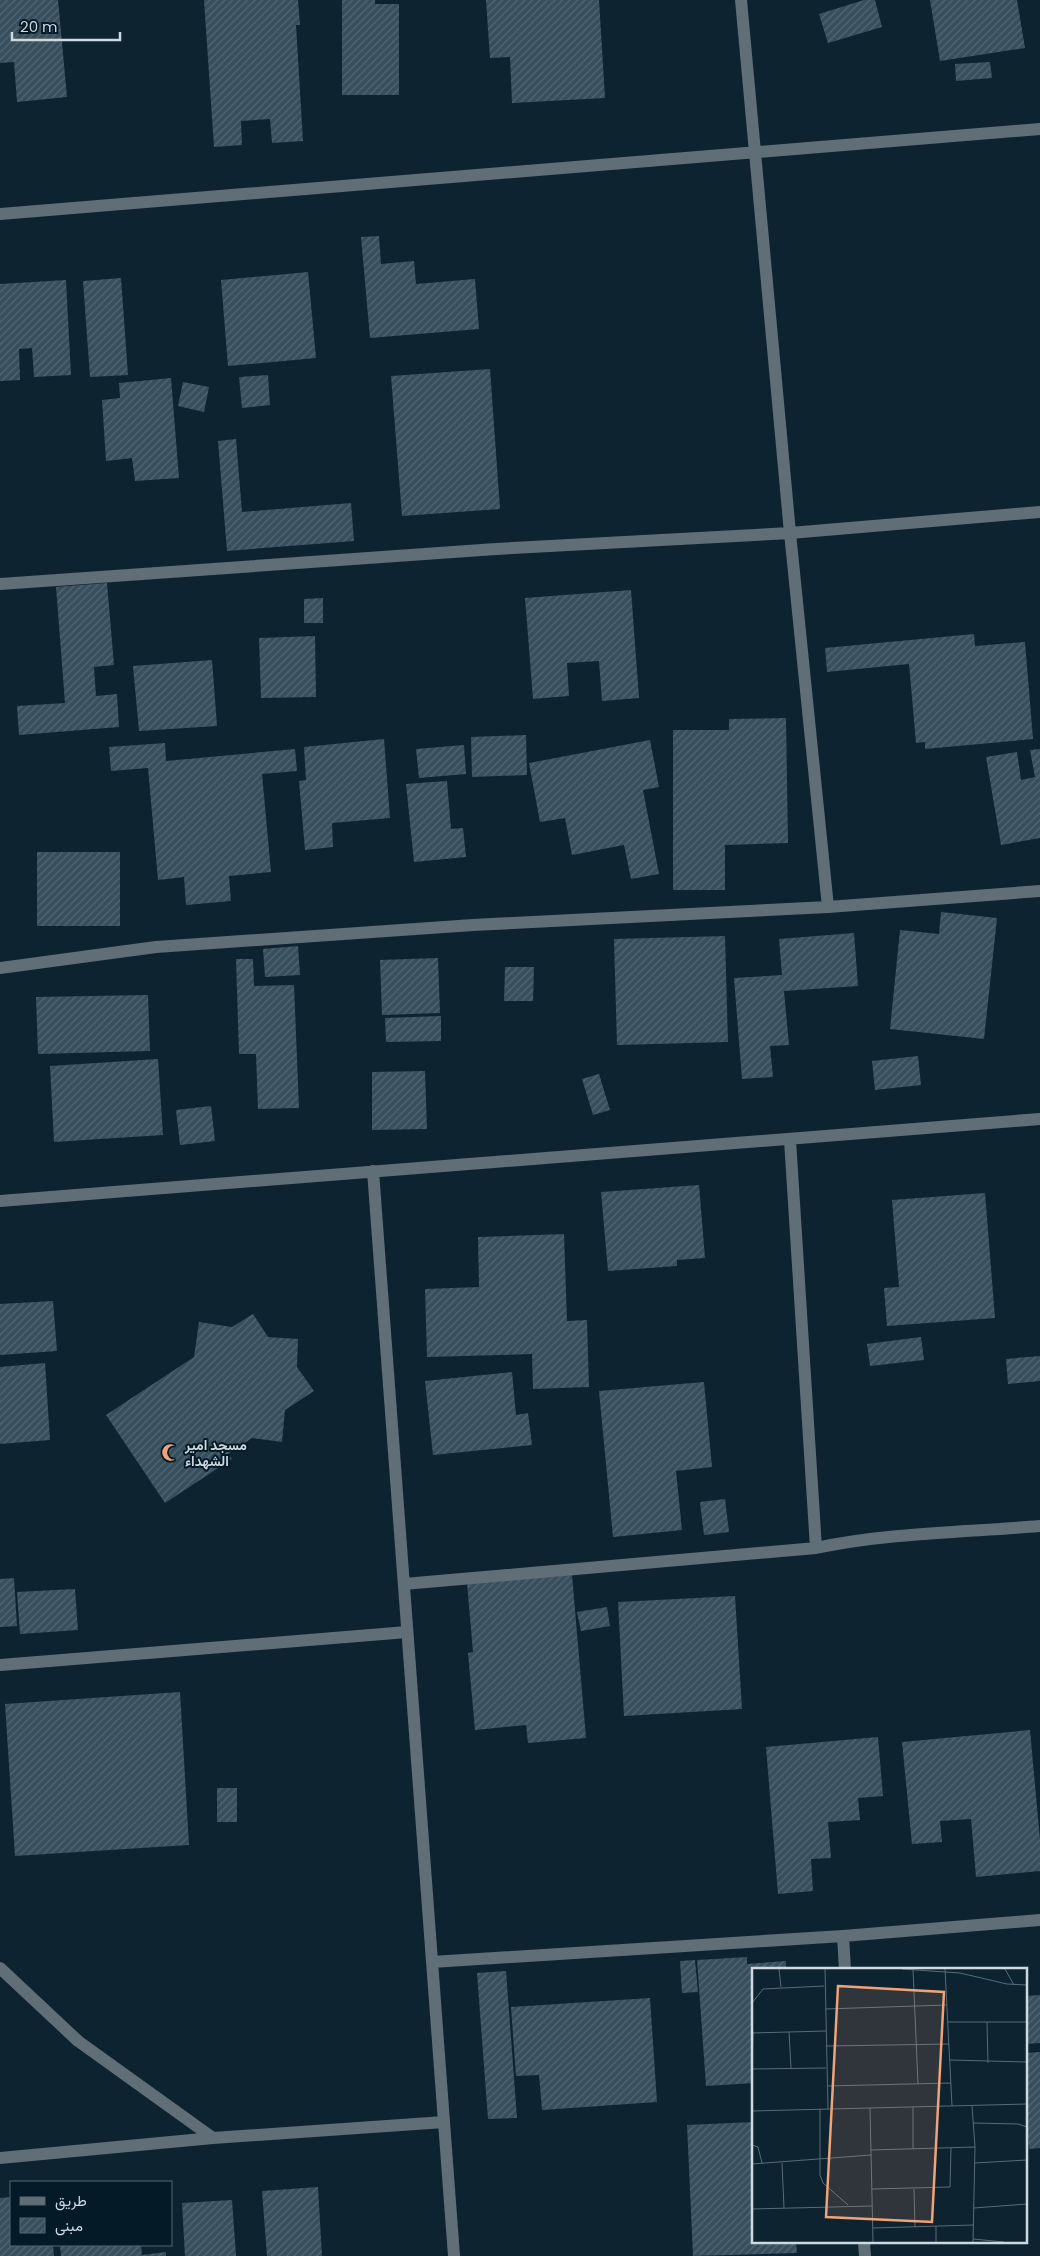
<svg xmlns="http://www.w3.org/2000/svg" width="1040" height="2256" font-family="Poppins,Vazirmatn,sans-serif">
<defs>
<pattern id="building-hatch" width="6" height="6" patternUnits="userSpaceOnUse" patternTransform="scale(1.25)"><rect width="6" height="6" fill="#374e5c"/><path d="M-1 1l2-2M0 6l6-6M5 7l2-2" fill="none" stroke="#536773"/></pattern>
</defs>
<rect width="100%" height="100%" fill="#0d2330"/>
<!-- building -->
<path fill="url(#building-hatch)" d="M 0,0 L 58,0 L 67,97 L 17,102 L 14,62 L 0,63 Z
M 204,0 L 298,0 L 300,25 L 296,25 L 303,141 L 272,143 L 270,119 L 241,121 L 242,145 L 214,147 Z
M 342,0 L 375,0 L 375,4 L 399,4 L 399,95 L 342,95 Z
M 486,0 L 599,0 L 605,98 L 512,103 L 510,57 L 490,58 Z
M 864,0 L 875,0 L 882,27 L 828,43 L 819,14 Z
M 930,0 L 1017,0 L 1025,48 L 940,61 Z
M 990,62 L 992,78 L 956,81 L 955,64 Z
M 379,236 L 381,264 L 414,261 L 416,284 L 475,279 L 479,329 L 370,338 L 361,237 Z
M 308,272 L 316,358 L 228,366 L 221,280 Z
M 121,278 L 128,375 L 90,377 L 83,281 Z
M 66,280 L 71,375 L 34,377 L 32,348 L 19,349 L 20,380 L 0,381 L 0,284 Z
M 490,369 L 500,509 L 402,516 L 391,376 Z
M 268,375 L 270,405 L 242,408 L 239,377 Z
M 171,378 L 179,478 L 135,481 L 132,458 L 106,461 L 102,400 L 120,398 L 119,383 Z
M 183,382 L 209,387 L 204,412 L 178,406 Z
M 236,439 L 242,512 L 351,503 L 354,541 L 227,551 L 218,441 Z
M 107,583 L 114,665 L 94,667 L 96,696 L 117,694 L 119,727 L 19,735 L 17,706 L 65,703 L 56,587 Z
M 631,590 L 639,698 L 602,701 L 599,661 L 567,663 L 569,696 L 533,699 L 525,598 Z
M 323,598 L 323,623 L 304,623 L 304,599 Z
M 974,634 L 975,646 L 1025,642 L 1033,739 L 925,749 L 925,742 L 916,743 L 909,664 L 827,672 L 825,648 Z
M 315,636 L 316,697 L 261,698 L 259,638 Z
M 212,660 L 217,726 L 139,731 L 133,666 Z
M 786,718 L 788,843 L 725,845 L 725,890 L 673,890 L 673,730 L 729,730 L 729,719 Z
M 526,735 L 527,775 L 472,777 L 471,737 Z
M 384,739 L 390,818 L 332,823 L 333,847 L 305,850 L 299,781 L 306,780 L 304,747 Z
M 650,740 L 659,787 L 643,790 L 659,874 L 631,879 L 624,845 L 572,855 L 565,818 L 540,822 L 529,763 Z
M 165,743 L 166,761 L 295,749 L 297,771 L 262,774 L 271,872 L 229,876 L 231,901 L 186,905 L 184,877 L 158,880 L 148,768 L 111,771 L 109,747 Z
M 464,745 L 466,774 L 419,778 L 416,749 Z
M 1040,749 L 1040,838 L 1001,845 L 986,757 L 1017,752 L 1021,780 L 1035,777 L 1030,750 Z
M 447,781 L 451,829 L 463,828 L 466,857 L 414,862 L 406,784 Z
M 37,852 L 120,852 L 120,926 L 37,926 Z
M 941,912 L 997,918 L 984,1039 L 890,1029 L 900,930 L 939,934 Z
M 854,933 L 858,986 L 784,991 L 789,1045 L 770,1046 L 773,1077 L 742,1079 L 734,978 L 782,975 L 779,939 Z
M 725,936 L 728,1042 L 617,1045 L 614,939 Z
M 298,946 L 300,975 L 265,977 L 263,949 Z
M 438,958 L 440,1013 L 382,1015 L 380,960 Z
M 236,959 L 253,959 L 254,986 L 294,985 L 299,1108 L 258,1109 L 256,1054 L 239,1054 Z
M 505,967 L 534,967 L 533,1001 L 504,1001 Z
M 148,995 L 150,1051 L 38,1054 L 36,997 Z
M 441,1016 L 441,1041 L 386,1042 L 385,1018 Z
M 918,1056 L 921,1085 L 875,1090 L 872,1061 Z
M 158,1059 L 163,1135 L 54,1142 L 50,1066 Z
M 425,1071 L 427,1129 L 372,1130 L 372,1072 Z
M 599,1074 L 610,1110 L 593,1115 L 582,1079 Z
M 211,1106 L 215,1141 L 180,1145 L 176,1110 Z
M 699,1185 L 705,1258 L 677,1260 L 677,1266 L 608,1271 L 601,1192 Z
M 985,1193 L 995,1318 L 887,1326 L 884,1288 L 899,1287 L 892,1200 Z
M 564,1234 L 567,1321 L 587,1320 L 589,1387 L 533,1389 L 532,1354 L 427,1357 L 425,1289 L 479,1287 L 478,1237 Z
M 53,1301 L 57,1351 L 0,1355 L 0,1304 Z
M 253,1314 L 268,1337 L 298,1339 L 297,1367 L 314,1391 L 285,1410 L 282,1442 L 252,1438 L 228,1454 L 232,1459 L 165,1503 L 106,1415 L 194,1357 L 199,1322 L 232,1327 Z
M 921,1337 L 924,1360 L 870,1366 L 867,1344 Z
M 1040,1356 L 1040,1381 L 1008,1384 L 1006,1359 Z
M 45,1363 L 50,1440 L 0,1444 L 0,1367 Z
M 512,1372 L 516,1415 L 528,1413 L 532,1445 L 433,1455 L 425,1381 Z
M 704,1382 L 712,1467 L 676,1471 L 682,1530 L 613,1537 L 599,1391 Z
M 725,1499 L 729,1532 L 704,1535 L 700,1502 Z
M 572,1575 L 586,1738 L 528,1743 L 526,1725 L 475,1730 L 468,1653 L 473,1652 L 467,1583 Z
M 14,1578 L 17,1626 L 0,1627 L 0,1579 Z
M 75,1589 L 78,1630 L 20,1634 L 17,1592 Z
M 735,1596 L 742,1709 L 624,1716 L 618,1602 Z
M 607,1607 L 610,1626 L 581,1631 L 577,1612 Z
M 180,1692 L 189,1845 L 15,1856 L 5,1704 Z
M 1030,1730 L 1040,1840 L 1040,1871 L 976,1877 L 971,1819 L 940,1821 L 942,1842 L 912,1844 L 902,1742 Z
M 878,1737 L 883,1796 L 858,1798 L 860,1820 L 828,1822 L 831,1858 L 811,1859 L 813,1891 L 778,1894 L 766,1747 Z
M 217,1788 L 237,1788 L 237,1822 L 217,1822 Z
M 747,1957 L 747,1964 L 786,1961 L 786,1970 L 754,1970 L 754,2083 L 706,2086 L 697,1960 Z
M 695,1960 L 698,1992 L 682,1993 L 680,1961 Z
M 506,1971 L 517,2118 L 488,2119 L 477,1973 Z
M 1040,1995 L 1040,2043 L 1026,2044 L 1026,1996 Z
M 650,1998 L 657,2102 L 542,2110 L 539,2075 L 516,2076 L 511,2007 Z
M 1040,2052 L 1040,2148 L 1029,2149 L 1026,2118 L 1026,2053 Z
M 754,2122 L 754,2242 L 796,2242 L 797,2253 L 693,2256 L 687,2125 Z
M 318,2187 L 322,2256 L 267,2256 L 262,2191 Z
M 11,2197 L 11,2245 L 53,2245 L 54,2256 L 0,2256 L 0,2198 Z
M 232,2200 L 236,2256 L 185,2256 L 182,2203 Z
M 60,2245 L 141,2245 L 142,2256 L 61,2256 Z
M 166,2252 L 166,2256 L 142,2256 L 142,2255 Z"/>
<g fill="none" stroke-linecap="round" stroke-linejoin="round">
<!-- minor -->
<path stroke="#606e77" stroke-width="12" d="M 741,0 L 790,533 L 828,907
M 0,214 L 1040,129
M 0,584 L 496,549 L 790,533 L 1040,512
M 0,968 L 156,947 L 473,925 L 828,907 L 1040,891
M 790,1140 L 816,1548
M 373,1171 L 454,2256
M 0,1201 L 1040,1119
M 404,1584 L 816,1548 C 886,1533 968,1532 1040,1526
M 0,1665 L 407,1632
M 843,1936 L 845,1970
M 432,1962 L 843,1936 L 1040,1920
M 0,1968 L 78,2041 L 213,2138
M 0,2158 L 213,2138 L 444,2122
M 864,2242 L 865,2256"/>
</g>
<!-- icons -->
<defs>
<symbol id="mosque-bare" viewBox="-9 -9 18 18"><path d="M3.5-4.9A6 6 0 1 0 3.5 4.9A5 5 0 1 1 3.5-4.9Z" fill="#efa378" stroke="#041a26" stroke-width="2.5" paint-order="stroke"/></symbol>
</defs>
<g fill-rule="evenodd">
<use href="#mosque-bare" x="158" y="1440" width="25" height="25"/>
</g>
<g text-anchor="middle" stroke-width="4" stroke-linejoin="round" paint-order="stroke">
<!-- poi labels -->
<g font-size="14" font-weight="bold" fill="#ccd9e2" stroke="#041a26" text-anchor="start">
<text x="185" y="1450">مسجد امير<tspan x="185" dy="16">الشهداء</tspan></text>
</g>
</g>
<!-- overview -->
<g transform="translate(752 1968)">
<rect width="275" height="275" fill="#0d2330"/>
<path fill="none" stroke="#596c77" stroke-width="1" d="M 27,1 L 29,19M 73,1 L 76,141M 150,1 L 208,5 L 255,16 L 275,17M 161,1 L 166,116M 193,1 L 200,138M 253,1 L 262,17M 0,35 L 11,21 L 72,18M 73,41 L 195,37M 196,54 L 275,54M 235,54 L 236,95M 0,58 L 1,65 L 74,63M 37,64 L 39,100M 74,78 L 197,76M 198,92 L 275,94M 0,99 L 1,65M 0,101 L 74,100M 75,118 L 199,115M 220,138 L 223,179 L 221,274M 161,139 L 161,181M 118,140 L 121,274M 68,141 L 68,207 L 71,215 L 96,237M 0,143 L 275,136M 221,155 L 266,156 L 275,159M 0,177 L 6,179 L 10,195M 119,182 L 223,179M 30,195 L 32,240M 223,195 L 275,192M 0,196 L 119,187M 120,221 L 198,219 L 199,180M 162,221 L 163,259M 222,240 L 275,236M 0,241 L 120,238M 184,258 L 184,274M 121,260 L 222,257M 221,271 L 252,274"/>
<path fill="#efa378" fill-opacity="0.15" stroke="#efa378" stroke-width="2.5" d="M 86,18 L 192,24 L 180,254 L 74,249 Z"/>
<rect width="275" height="275" fill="none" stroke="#ccd9e2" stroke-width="2.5"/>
</g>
<!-- legend -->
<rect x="10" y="2181" width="162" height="65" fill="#041a26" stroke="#546671"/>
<rect x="20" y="2197" width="25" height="8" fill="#606e77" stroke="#546671"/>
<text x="55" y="2206" font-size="15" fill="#ccd9e2">طريق</text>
<rect x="20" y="2218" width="25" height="15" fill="url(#building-hatch)" stroke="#546671"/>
<text x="55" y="2231" font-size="15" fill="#ccd9e2">مبنى</text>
<!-- scale -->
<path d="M12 32v8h108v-8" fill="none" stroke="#ccd9e2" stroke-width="2.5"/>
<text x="20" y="32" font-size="15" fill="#ccd9e2" stroke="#041a26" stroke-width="4" paint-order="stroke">20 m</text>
</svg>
